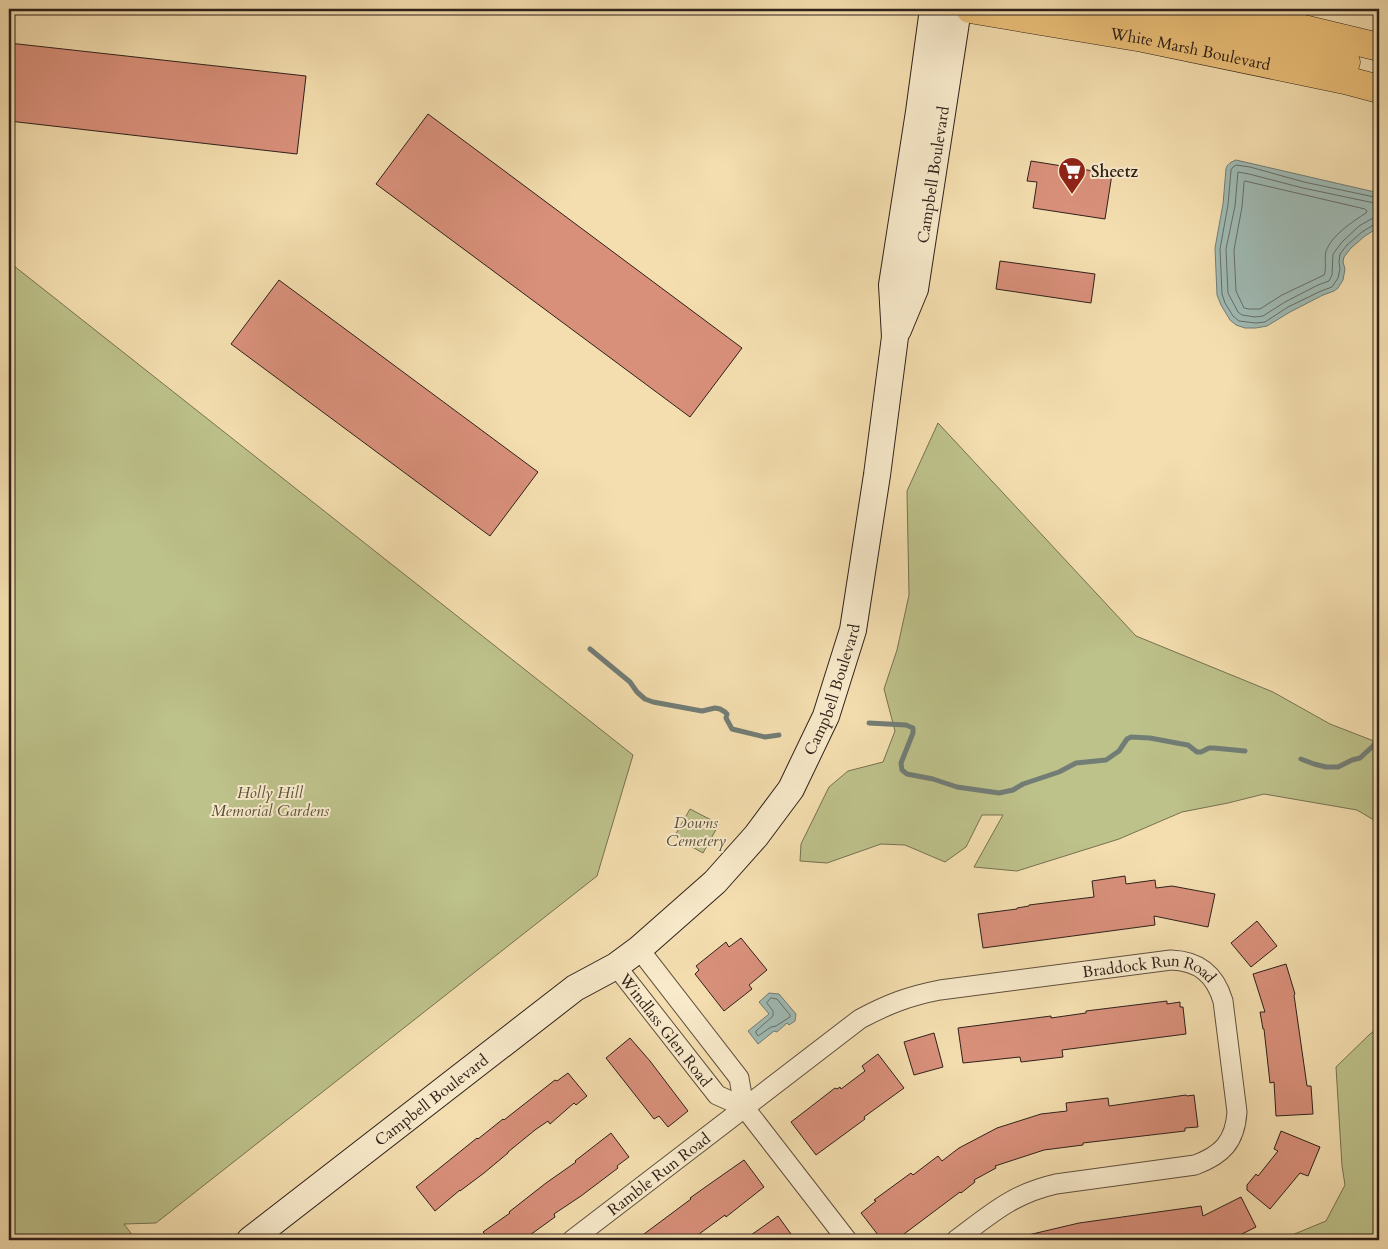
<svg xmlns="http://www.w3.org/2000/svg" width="1388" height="1249" font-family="Cardo,serif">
<rect width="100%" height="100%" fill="#f4deaf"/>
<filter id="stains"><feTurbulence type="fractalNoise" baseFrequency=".004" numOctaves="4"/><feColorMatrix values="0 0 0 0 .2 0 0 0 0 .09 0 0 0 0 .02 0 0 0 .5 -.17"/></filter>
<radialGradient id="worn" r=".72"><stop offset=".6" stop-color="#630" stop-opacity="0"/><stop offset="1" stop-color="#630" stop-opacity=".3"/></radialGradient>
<!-- green -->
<path fill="#bdc18a" stroke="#767152" d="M 9,262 L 633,755 L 597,876 L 156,1223 L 124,1224 L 136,1240 L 9,1240 Z
M 938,423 L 1136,636 L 1273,692 L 1330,724 L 1379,743 L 1379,823 L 1357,810 L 1264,794 L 1228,803 L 1182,812 L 1119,839 L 1017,871 L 974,867 L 1003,815 L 982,815 L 966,847 L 945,862 L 905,845 L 881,844 L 827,863 L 800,861 L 801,844 L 829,787 L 848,771 L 883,762 L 895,731 L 884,689 L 897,650 L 909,595 L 907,491 Z
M 690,809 L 719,824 L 703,853 L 674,837 Z
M 1379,1027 L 1379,1240 L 1280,1240 L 1326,1221 L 1345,1185 L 1342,1166 L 1336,1067 L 1370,1034 Z"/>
<!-- water -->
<path fill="#9fbab4" stroke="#727d76" d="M 1236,160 L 1379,193 L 1379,227 L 1365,236 L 1351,248 L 1344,257 L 1343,262 L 1345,269 L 1343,280 L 1338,288 L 1334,291 L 1323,295 L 1290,312 L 1267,326 L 1256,328 L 1245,328 L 1236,325 L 1230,320 L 1221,305 L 1217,295 L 1215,248 L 1223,204 L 1226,169 C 1227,164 1231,162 1236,160 Z
M 769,993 L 779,994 L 796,1014 L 795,1021 L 789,1025 L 787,1023 L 777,1032 L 774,1031 L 758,1044 L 748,1031 L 769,1014 L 759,1002 Z"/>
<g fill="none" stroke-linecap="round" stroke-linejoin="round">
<!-- shore -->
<path stroke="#676e67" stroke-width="1" d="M 1245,181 L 1365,209 L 1367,211 L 1366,213 C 1352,222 1332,235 1326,251 C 1324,259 1327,268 1324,275 L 1282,295 L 1260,309 L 1249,309 L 1244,308 L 1236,291 L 1234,250 L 1242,207 L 1244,183 Z
M 1379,198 L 1304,182 L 1250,167 L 1236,165 L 1233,167 L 1231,170 L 1228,205 L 1220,249 L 1222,294 L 1225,303 L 1233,316 L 1239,321 L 1256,323 L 1265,322 L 1288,307 L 1321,291 L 1332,287 L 1338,278 L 1340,269 L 1339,262 L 1340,254 L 1347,245 L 1362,232 L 1375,224 L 1379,223
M 1379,204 L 1303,188 L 1249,174 L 1238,172 L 1235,206 L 1226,249 L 1228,293 L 1238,312 L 1242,315 L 1255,317 L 1263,316 L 1285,302 L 1318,285 L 1329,281 L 1332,275 L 1333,254 L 1342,242 L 1359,226 L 1373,218 L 1379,217
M 771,998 L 777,999 L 790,1015 L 790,1017 L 776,1026 L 771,1027 L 758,1036 L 756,1033 L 756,1031 L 773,1016 L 773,1011 L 767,1003 Z"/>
<!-- stream -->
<path stroke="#727d76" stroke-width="5" d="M 590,649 L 630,682 L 637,692 L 645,699 L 653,702 L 702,711 L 715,708 L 720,709 L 725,712 L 727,714 L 726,718 L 732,729 L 765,737 L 779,735
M 869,723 L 906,725 L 913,728 L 913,733 L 901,763 L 902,770 L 907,774 L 933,779 L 957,787 L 999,793 L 1013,790 L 1023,784 L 1059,772 L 1076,763 L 1106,760 L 1119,751 L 1127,739 L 1131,737 L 1150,738 L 1182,744 L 1188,745 L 1197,752 L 1201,752 L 1209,748 L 1214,748 L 1245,751
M 1301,759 L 1314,764 L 1326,767 L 1338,767 L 1352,760 L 1360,758 L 1373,746 L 1379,737"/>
</g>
<!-- building -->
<path fill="#d9907b" stroke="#2f211a" d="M 9,43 L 306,76 L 297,154 L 9,121 Z
M 428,114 L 742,348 L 690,417 L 376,184 Z
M 1031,161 L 1112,174 L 1105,219 L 1033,208 L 1037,182 L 1027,181 Z
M 1000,261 L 1095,274 L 1091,303 L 996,289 Z
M 279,280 L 538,472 L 490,536 L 231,344 Z
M 1125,876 L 1126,884 L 1155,880 L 1156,888 L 1172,886 L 1215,894 L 1208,927 L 1154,916 L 1155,925 L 983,948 L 978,914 L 1017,909 L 1017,908 L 1029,906 L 1029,905 L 1094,897 L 1092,881 Z
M 1257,921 L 1277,946 L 1251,967 L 1231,943 Z
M 741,938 L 767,970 L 749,985 L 752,989 L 724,1011 L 695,974 L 699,970 L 696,966 L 726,942 L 729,947 Z
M 1286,964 L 1295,994 L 1294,995 L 1307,1086 L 1311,1086 L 1313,1114 L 1276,1116 L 1274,1082 L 1270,1083 L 1264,1029 L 1263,1029 L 1260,1012 L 1265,1012 L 1253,974 Z
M 1167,1001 L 1167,1004 L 1180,1002 L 1180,1007 L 1183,1007 L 1186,1034 L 1062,1050 L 1063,1057 L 1021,1062 L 1020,1057 L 963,1063 L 958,1028 L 1051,1016 L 1051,1018 L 1086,1013 L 1086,1011 Z
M 934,1033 L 943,1067 L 914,1075 L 904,1042 Z
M 630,1038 L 650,1061 L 688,1111 L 668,1127 L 659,1116 L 654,1119 L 606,1058 Z
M 878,1054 L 904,1088 L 864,1117 L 865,1119 L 816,1155 L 791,1122 L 835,1088 L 837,1089 L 840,1087 L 841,1089 L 865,1071 L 862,1066 Z
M 568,1073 L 587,1096 L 576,1105 L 574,1103 L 550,1124 L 548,1121 L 535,1130 L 508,1152 L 508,1153 L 484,1173 L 460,1191 L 460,1190 L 435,1211 L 416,1187 L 477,1138 L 478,1139 L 503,1119 L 504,1120 L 555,1080 L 557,1081 Z
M 1186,1095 L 1187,1096 L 1194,1095 L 1198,1127 L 1185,1128 L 1185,1131 L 1083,1143 L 1083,1145 L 1044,1150 L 995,1166 L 996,1168 L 974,1180 L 975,1182 L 961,1193 L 960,1192 L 896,1240 L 882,1240 L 861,1213 L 876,1201 L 874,1200 L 911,1173 L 913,1175 L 938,1156 L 942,1161 L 959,1148 L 997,1128 L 1041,1114 L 1067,1111 L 1066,1103 L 1108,1098 L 1109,1106 Z
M 1281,1131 L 1320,1147 L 1308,1176 L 1300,1173 L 1270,1209 L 1247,1190 L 1247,1185 L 1256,1174 L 1258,1176 L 1278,1151 L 1274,1149 Z
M 611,1133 L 629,1157 L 617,1166 L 618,1168 L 581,1196 L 554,1214 L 555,1217 L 523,1240 L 490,1240 L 483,1232 L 510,1213 L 509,1212 L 546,1183 L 576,1162 L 575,1161 Z
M 744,1160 L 764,1187 L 726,1217 L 725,1215 L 691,1240 L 636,1240 L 691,1199 L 690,1198 L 704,1188 Z
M 1241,1197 L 1256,1227 L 1230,1240 L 1028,1240 L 1028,1235 L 1079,1223 L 1201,1206 L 1203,1216 Z
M 778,1216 L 791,1234 L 785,1240 L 744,1240 Z"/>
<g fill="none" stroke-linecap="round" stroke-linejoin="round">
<defs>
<g id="street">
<path d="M 639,949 L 739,1078 L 744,1107 L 847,1240"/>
<path id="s1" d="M 616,966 L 717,1095 L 744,1107"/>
<path id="s2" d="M 572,1240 L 860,1019 C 888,1004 909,996 940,990 L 1171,960 C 1199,961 1215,974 1223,1001 L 1237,1112 C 1235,1142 1222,1155 1195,1165 L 1056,1184 C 1012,1194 991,1214 956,1240"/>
</g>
<g id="secondary">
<path id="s3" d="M 898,330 L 915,289 L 958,9"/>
<path id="s4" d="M 250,1240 L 575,988 L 616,966 L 639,949 L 715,882 L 756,836 L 791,789 L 826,716 L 853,630 L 877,475 L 895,337 L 892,285 L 919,112 L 933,9"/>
</g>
<g id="primary">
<path id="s5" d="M 970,9 L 1143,38 L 1345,80 L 1379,89"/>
<path d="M 1086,9 L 1148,19 L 1346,62"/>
<path d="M 1208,9 L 1300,28 L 1379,47"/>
</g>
</defs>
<!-- street casing -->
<use href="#street" stroke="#60503f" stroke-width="21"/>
<!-- secondary casing -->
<use href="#secondary" stroke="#2f211a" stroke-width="28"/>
<!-- primary casing -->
<use href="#primary" stroke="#2f211a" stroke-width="29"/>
<!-- street -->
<use href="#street" stroke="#f8eacb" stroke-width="19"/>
<!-- secondary -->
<use href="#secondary" stroke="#f8eacb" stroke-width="26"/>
<!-- primary -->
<use href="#primary" stroke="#eabf78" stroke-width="28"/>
</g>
<!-- icons -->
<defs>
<symbol id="supermarket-pin" viewBox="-11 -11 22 30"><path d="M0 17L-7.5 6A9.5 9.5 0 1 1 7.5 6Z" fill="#8f2418" stroke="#f8eacb"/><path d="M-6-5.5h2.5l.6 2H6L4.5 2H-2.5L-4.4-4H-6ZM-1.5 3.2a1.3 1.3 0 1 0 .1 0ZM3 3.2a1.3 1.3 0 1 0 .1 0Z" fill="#fff"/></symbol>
</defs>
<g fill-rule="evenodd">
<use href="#supermarket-pin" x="1056" y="155" width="32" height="43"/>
</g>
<g text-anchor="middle" stroke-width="4" stroke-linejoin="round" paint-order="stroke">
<!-- street labels -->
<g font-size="16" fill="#2f211a" stroke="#f8eacb">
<text dy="6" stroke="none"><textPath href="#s5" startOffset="224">White Marsh Boulevard</textPath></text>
<text dy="6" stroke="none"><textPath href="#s3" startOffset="160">Campbell Boulevard</textPath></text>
<text dy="6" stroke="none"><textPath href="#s4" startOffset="816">Campbell Boulevard</textPath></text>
<text dy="6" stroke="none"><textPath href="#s2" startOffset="661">Braddock Run Road</textPath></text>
<text dy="6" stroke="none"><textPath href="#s1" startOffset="81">Windlass Glen Road</textPath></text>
<text dy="6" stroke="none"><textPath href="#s4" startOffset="229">Campbell Boulevard</textPath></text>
<text dy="6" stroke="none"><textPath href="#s2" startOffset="109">Ramble Run Road</textPath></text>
</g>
<!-- poi labels -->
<g font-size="16" font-weight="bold" fill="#2f211a" stroke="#f8eacb" text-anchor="start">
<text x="1091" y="177">Sheetz</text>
</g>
<!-- park labels -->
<g font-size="16" font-style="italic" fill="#5a513c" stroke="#f8eacb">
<text x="270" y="798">Holly Hill<tspan x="270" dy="18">Memorial Gardens</tspan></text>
<text x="696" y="828">Downs<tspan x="696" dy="18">Cemetery</tspan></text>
</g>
</g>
<!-- margin -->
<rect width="1388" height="1249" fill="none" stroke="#f4deaf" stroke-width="30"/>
<rect x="10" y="10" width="1368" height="1229" fill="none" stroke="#2f211a" stroke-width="2.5"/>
<rect x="15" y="15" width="1358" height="1219" fill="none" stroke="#2f211a"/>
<rect width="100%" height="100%" filter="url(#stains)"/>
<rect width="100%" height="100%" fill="url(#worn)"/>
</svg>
